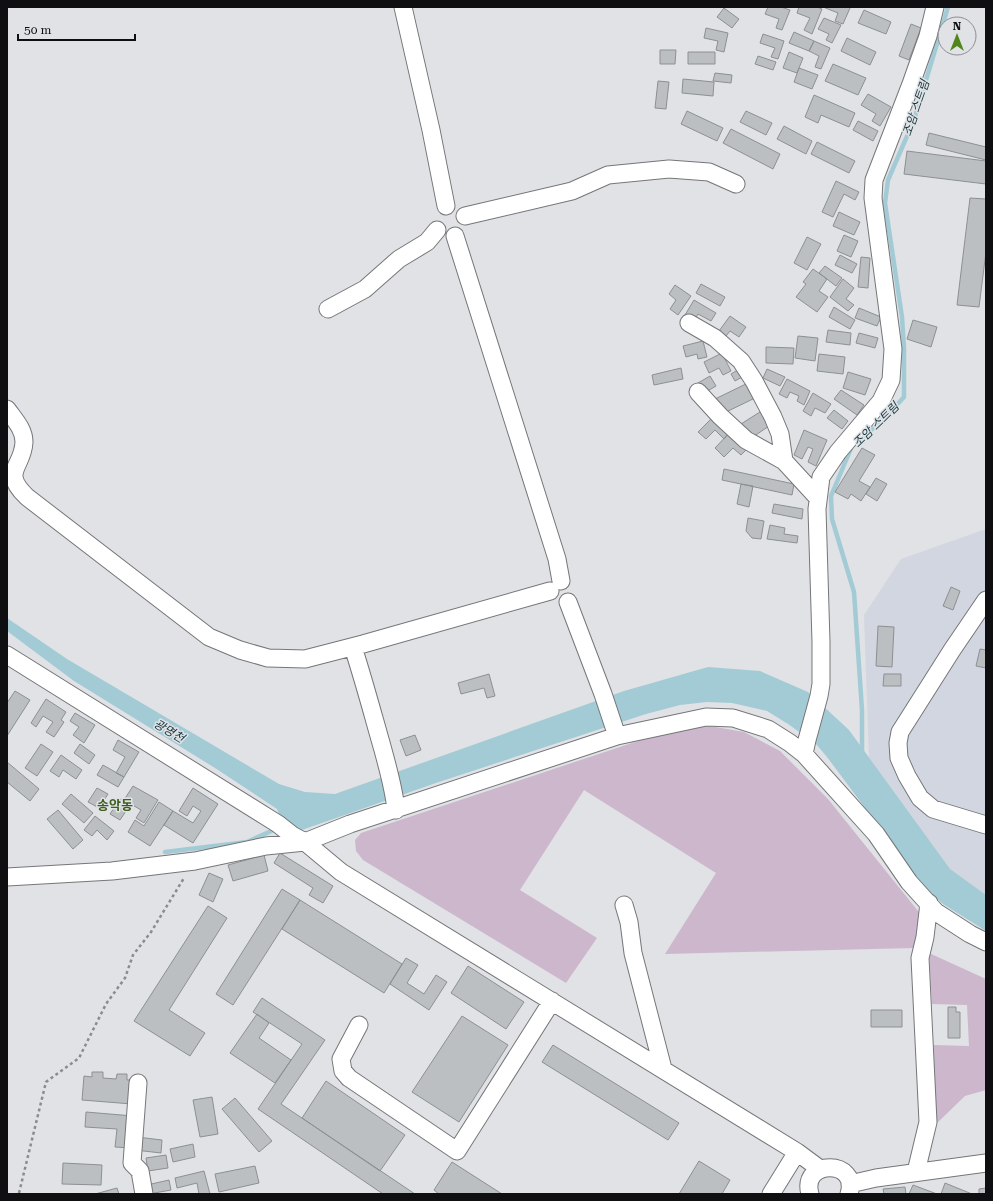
<svg xmlns="http://www.w3.org/2000/svg" width="993" height="1201" font-family="'Roboto Serif','Noto Sans KR',serif">
<rect width="100%" height="100%" fill="#e1e2e5"/>
<!-- built -->
<path fill="#d2d6e0" d="M 986,529 L 986,895 L 950,870 L 869,758 L 864,615 L 901,559 Z"/>
<!-- green -->
<path fill="#ccb7cd" d="M 710,726 L 744,732 L 780,751 L 828,799 L 922,916 L 914,948 L 665,954 L 716,873 L 584,790 L 520,890 L 597,938 L 566,983 L 363,860 L 356,851 L 355,840 L 361,833 L 671,730 Z
M 929,953 L 986,979 L 986,1090 L 965,1096 L 935,1125 L 934,1045 L 969,1046 L 967,1005 L 932,1004 Z"/>
<!-- water -->
<path fill="#a3cbd5" d="M 7,618 L 67,659 L 279,784 L 305,792 L 335,794 L 624,691 L 708,667 L 760,671 L 808,692 L 849,730 L 950,869 L 986,895 L 986,931 L 943,904 L 925,888 L 827,757 L 816,744 L 788,724 L 767,711 L 732,703 L 707,702 L 680,705 L 646,714 L 436,783 L 299,831 L 281,819 L 277,809 L 215,768 L 74,681 L 7,631 Z"/>
<g fill="none" stroke-linecap="round" stroke-linejoin="round">
<!-- stream -->
<path stroke="#a3cbd5" stroke-width="4.5" d="M 862,753 L 862,710 L 854,592 L 832,519 L 831,496 L 852,446 L 882,421 L 904,397 L 904,348 L 902,317 L 885,203 L 888,180 L 914,120 L 948,7
M 165,852 L 247,842 L 278,828"/>
</g>
<!-- building -->
<path fill="#bcbfc2" stroke="#8d9092" d="M 768,7 L 781,7 L 790,10 L 782,30 L 776,28 L 779,19 L 765,14 Z
M 799,7 L 817,7 L 822,9 L 812,34 L 804,30 L 810,18 L 797,13 Z
M 823,7 L 848,7 L 850,8 L 843,24 L 835,21 L 838,13 Z
M 724,8 L 739,19 L 732,28 L 717,17 Z
M 864,10 L 891,22 L 886,34 L 858,23 Z
M 824,18 L 841,25 L 832,43 L 826,40 L 829,34 L 818,29 Z
M 911,24 L 921,28 L 909,60 L 899,56 Z
M 706,28 L 728,33 L 724,52 L 716,50 L 718,41 L 704,38 Z
M 794,32 L 814,41 L 809,51 L 789,43 Z
M 763,34 L 784,41 L 778,59 L 771,57 L 775,48 L 760,43 Z
M 847,38 L 876,52 L 870,65 L 841,51 Z
M 814,41 L 830,48 L 821,69 L 815,67 L 819,56 L 809,51 Z
M 660,50 L 676,50 L 675,64 L 660,64 Z
M 688,52 L 715,52 L 715,64 L 688,64 Z
M 789,52 L 803,58 L 797,73 L 783,68 Z
M 758,56 L 776,62 L 773,70 L 755,64 Z
M 833,64 L 866,78 L 858,95 L 825,81 Z
M 799,68 L 818,75 L 812,89 L 794,82 Z
M 715,73 L 732,75 L 731,83 L 713,81 Z
M 683,79 L 714,82 L 713,96 L 682,93 Z
M 658,81 L 669,82 L 666,109 L 655,108 Z
M 868,94 L 891,107 L 880,126 L 872,121 L 876,114 L 861,105 Z
M 814,95 L 855,113 L 849,127 L 821,115 L 818,123 L 805,117 Z
M 687,111 L 723,128 L 717,141 L 681,124 Z
M 746,111 L 772,123 L 766,135 L 740,122 Z
M 858,121 L 878,131 L 873,141 L 853,130 Z
M 784,126 L 812,141 L 806,154 L 777,139 Z
M 731,129 L 780,154 L 773,169 L 723,143 Z
M 929,133 L 986,147 L 986,160 L 926,145 Z
M 817,142 L 855,161 L 849,173 L 811,154 Z
M 907,151 L 986,161 L 986,184 L 904,174 Z
M 836,181 L 859,192 L 855,200 L 844,194 L 833,217 L 822,212 Z
M 970,198 L 986,199 L 986,252 L 979,307 L 957,305 Z
M 839,212 L 860,222 L 854,235 L 833,226 Z
M 844,235 L 858,241 L 851,257 L 837,251 Z
M 807,237 L 821,244 L 807,270 L 794,263 Z
M 840,255 L 857,264 L 852,273 L 835,265 Z
M 861,257 L 870,258 L 868,288 L 858,287 Z
M 825,266 L 842,278 L 836,286 L 819,273 Z
M 813,269 L 827,279 L 819,291 L 828,297 L 817,312 L 796,297 L 806,284 L 803,282 Z
M 843,279 L 854,288 L 846,299 L 854,305 L 848,311 L 830,297 Z
M 701,284 L 725,297 L 720,306 L 696,293 Z
M 675,285 L 691,296 L 678,315 L 670,309 L 676,300 L 669,294 Z
M 694,300 L 716,313 L 711,321 L 698,314 L 694,321 L 685,315 Z
M 834,307 L 855,320 L 850,329 L 829,317 Z
M 859,308 L 881,317 L 877,326 L 855,318 Z
M 730,316 L 746,327 L 739,337 L 730,331 L 726,336 L 719,331 Z
M 913,320 L 937,327 L 931,347 L 907,339 Z
M 828,330 L 851,333 L 850,345 L 826,342 Z
M 859,333 L 878,338 L 875,348 L 856,343 Z
M 798,336 L 818,338 L 815,361 L 795,358 Z
M 703,341 L 707,357 L 698,359 L 697,354 L 686,357 L 683,346 Z
M 766,347 L 794,348 L 793,364 L 766,363 Z
M 722,353 L 731,371 L 723,375 L 719,368 L 709,373 L 704,362 Z
M 819,354 L 845,357 L 843,374 L 817,371 Z
M 681,368 L 683,379 L 654,385 L 652,375 Z
M 741,368 L 746,375 L 735,381 L 731,374 Z
M 767,369 L 785,377 L 780,386 L 763,378 Z
M 848,372 L 871,379 L 865,395 L 843,388 Z
M 710,376 L 716,386 L 704,393 L 698,383 Z
M 787,379 L 810,391 L 804,405 L 797,401 L 799,396 L 790,392 L 787,398 L 779,394 Z
M 750,382 L 757,397 L 722,414 L 715,399 Z
M 841,390 L 864,405 L 857,415 L 834,399 Z
M 813,393 L 831,404 L 825,413 L 815,408 L 811,416 L 803,411 Z
M 763,410 L 772,424 L 750,439 L 741,424 Z
M 834,410 L 848,421 L 842,429 L 827,418 Z
M 715,415 L 731,431 L 724,439 L 715,430 L 706,439 L 698,432 Z
M 804,430 L 827,440 L 816,466 L 808,462 L 813,449 L 808,447 L 802,459 L 794,455 Z
M 731,431 L 748,448 L 741,455 L 733,448 L 724,457 L 715,448 Z
M 862,448 L 875,455 L 859,481 L 870,487 L 861,501 L 851,494 L 848,499 L 835,492 Z
M 724,469 L 794,484 L 792,495 L 722,480 Z
M 876,478 L 887,484 L 877,501 L 866,494 Z
M 741,484 L 753,486 L 749,507 L 737,504 Z
M 774,504 L 803,509 L 802,519 L 772,513 Z
M 748,518 L 764,521 L 761,539 L 752,538 L 746,531 Z
M 770,525 L 785,528 L 784,534 L 798,536 L 797,543 L 767,539 Z
M 951,587 L 960,591 L 953,610 L 943,606 Z
M 878,626 L 894,627 L 892,667 L 876,666 Z
M 980,649 L 986,650 L 986,668 L 976,666 Z
M 489,674 L 495,696 L 487,698 L 484,688 L 461,694 L 458,683 Z
M 884,674 L 901,674 L 901,686 L 883,686 Z
M 15,691 L 30,700 L 7,736 L 7,703 Z
M 46,699 L 66,712 L 61,720 L 64,722 L 54,737 L 46,732 L 53,722 L 43,716 L 36,727 L 31,723 Z
M 75,713 L 95,725 L 84,743 L 73,735 L 79,727 L 70,721 Z
M 415,735 L 421,750 L 406,756 L 400,740 Z
M 118,740 L 139,752 L 124,777 L 116,773 L 125,757 L 113,750 Z
M 41,744 L 53,752 L 37,776 L 25,768 Z
M 80,744 L 95,755 L 89,764 L 74,753 Z
M 61,755 L 82,770 L 76,779 L 63,770 L 59,777 L 50,771 Z
M 7,762 L 39,789 L 30,801 L 7,782 Z
M 103,765 L 124,777 L 118,787 L 97,775 Z
M 133,786 L 158,800 L 144,823 L 136,818 L 141,810 L 124,800 Z
M 97,788 L 108,794 L 99,808 L 88,802 Z
M 193,788 L 218,804 L 193,843 L 164,825 L 173,811 L 193,823 L 201,811 L 193,806 L 187,816 L 179,811 Z
M 71,794 L 93,813 L 84,823 L 62,804 Z
M 120,799 L 130,805 L 120,820 L 110,814 Z
M 159,802 L 173,811 L 150,846 L 128,832 L 135,820 L 144,826 Z
M 58,810 L 83,840 L 73,849 L 47,819 Z
M 95,816 L 114,831 L 107,840 L 97,830 L 92,836 L 84,830 Z
M 280,853 L 333,886 L 323,903 L 309,895 L 313,888 L 274,863 Z
M 264,855 L 268,871 L 233,881 L 228,865 Z
M 209,873 L 223,879 L 213,902 L 199,895 Z
M 282,889 L 300,900 L 233,1005 L 216,994 Z
M 300,900 L 402,964 L 384,993 L 282,929 Z
M 208,906 L 227,918 L 169,1010 L 205,1033 L 190,1056 L 134,1021 Z
M 406,958 L 418,965 L 407,983 L 424,994 L 436,975 L 447,982 L 429,1010 L 390,984 Z
M 468,966 L 524,1002 L 506,1029 L 451,993 Z
M 262,998 L 325,1040 L 281,1104 L 415,1194 L 383,1194 L 258,1109 L 302,1044 L 253,1012 Z
M 948,1007 L 956,1007 L 956,1012 L 960,1012 L 960,1038 L 948,1038 Z
M 871,1010 L 902,1010 L 902,1027 L 871,1027 Z
M 257,1014 L 269,1023 L 259,1038 L 291,1060 L 275,1083 L 230,1053 Z
M 462,1016 L 508,1045 L 459,1122 L 412,1092 Z
M 553,1045 L 679,1123 L 668,1140 L 542,1062 Z
M 92,1072 L 103,1072 L 103,1078 L 116,1079 L 117,1074 L 127,1074 L 127,1080 L 134,1080 L 132,1104 L 82,1100 L 84,1076 L 92,1077 Z
M 326,1081 L 405,1135 L 380,1171 L 302,1118 Z
M 212,1097 L 218,1134 L 200,1137 L 193,1100 Z
M 235,1098 L 272,1141 L 259,1152 L 222,1109 Z
M 86,1112 L 133,1116 L 131,1148 L 115,1147 L 117,1129 L 85,1127 Z
M 137,1137 L 162,1140 L 161,1153 L 135,1150 Z
M 193,1144 L 195,1157 L 173,1162 L 170,1149 Z
M 166,1155 L 168,1168 L 148,1171 L 146,1158 Z
M 699,1161 L 730,1180 L 722,1194 L 679,1194 Z
M 452,1162 L 502,1194 L 439,1194 L 434,1190 Z
M 63,1163 L 102,1165 L 101,1185 L 62,1184 Z
M 255,1166 L 259,1183 L 219,1192 L 215,1174 Z
M 204,1171 L 210,1194 L 199,1194 L 197,1183 L 177,1188 L 175,1178 Z
M 169,1180 L 171,1190 L 149,1194 L 147,1185 Z
M 945,1183 L 972,1194 L 941,1194 Z
M 913,1185 L 937,1194 L 909,1194 Z
M 905,1187 L 906,1194 L 884,1194 L 883,1189 Z
M 117,1188 L 119,1194 L 95,1194 Z
M 986,1188 L 986,1194 L 979,1194 L 979,1189 Z"/>
<g fill="none" stroke-linecap="round" stroke-linejoin="round">
<defs>
<path id="minor" d="M 403,7 L 431,130 L 446,206
M 465,216 L 572,191 L 608,175 L 669,169 L 709,172 L 736,184
M 455,236 L 557,559 L 561,581
M 328,309 L 365,289 L 399,259 L 427,242 L 437,230
M 689,323 L 715,338 L 741,361 L 754,381 L 773,417 L 780,434 L 784,461
M 698,392 L 720,416 L 746,440 L 784,461 L 818,498
M 7,409 C 14,419 24,429 24,442 C 23,468 0,471 27,497 L 209,637 L 240,650 L 268,658 L 305,659 L 363,644 L 550,591
M 986,600 L 952,650 L 900,732 L 898,743 L 899,758 L 907,776 L 920,798 L 933,809 L 986,825
M 568,602 L 603,694 L 617,736
M 353,647 C 364,681 373,715 383,750 C 388,769 394,789 396,810
M 7,655 L 278,824 L 292,835 L 305,842 L 341,872 L 797,1152 L 820,1169
M 804,754 L 807,740 L 819,696 L 821,684 L 821,642 L 817,509 L 821,477 L 838,452 L 881,401 L 891,380 L 893,349 L 873,198 L 874,180 L 911,84 L 928,36 L 935,7
M 7,877 L 112,871 L 195,861 L 266,846 L 305,842 L 350,824 L 617,736 L 706,717 L 733,718 L 768,729 L 790,743 L 804,754 L 876,834 L 909,882 L 936,912 L 970,934 L 986,942
M 624,905 L 629,922 L 633,953 L 663,1069
M 359,1025 L 341,1059 L 343,1071 L 349,1078 L 457,1151 L 552,1001
M 138,1083 L 132,1163 L 140,1171 L 144,1194
M 916,1172 L 928,1122 L 920,958 L 925,937 L 929,903
M 850,1184 L 876,1178 L 986,1163
M 771,1194 L 797,1152
M 810,1194 C 800,1159 860,1159 849,1194"/>
</defs>
<!-- minor casing -->
<use href="#minor" stroke="#747678" stroke-width="19"/>
<!-- path -->
<path stroke="#8b8c8f" stroke-width="2.5" stroke-dasharray="3 3" stroke-linecap="butt" d="M 19,1193 L 46,1082 L 79,1058 L 106,1004 L 125,978 L 133,955 L 151,932 L 184,878"/>
<!-- minor -->
<use href="#minor" stroke="#fff" stroke-width="17"/>
</g>
<g text-anchor="middle" stroke-width="3" stroke-linejoin="round" paint-order="stroke">
<!-- water labels -->
<g font-size="12" font-style="italic" fill="#11363f" stroke="#e1e2e5">
<text transform="translate(916 108) rotate(-71)" y="4">조암 스트림</text>
<text transform="translate(876 425) rotate(-44)" y="4">조암 스트림</text>
<text transform="translate(169 731) rotate(31)" y="4">광명천</text>
</g>
<!-- quarter labels -->
<g font-size="13" font-weight="bold" fill="#3d5f20" stroke="#e1e2e5">
<text x="115" y="810">송악동</text>
</g>
</g>
<!-- border -->
<rect width="993" height="1201" fill="none" stroke="#0f0f11" stroke-width="16"/>
<!-- north arrow -->
<g transform="translate(957 36)"><circle r="19" fill="#e1e2e5" stroke="#8d8e90"/>
<path d="M0-3L7 15L0 10L-7 15Z" fill="#51861d"/>
<text y="-6" font-size="11" font-weight="bold" text-anchor="middle" fill="#0f0f11">N</text>
</g>
<!-- scale -->
<path d="M18 34v6h117v-6" fill="none" stroke="#0f0f11" stroke-width="2"/>
<text x="24" y="34" font-size="12" fill="#0f0f11" stroke="#e1e2e5" stroke-width="3" paint-order="stroke">50 m</text>
</svg>
